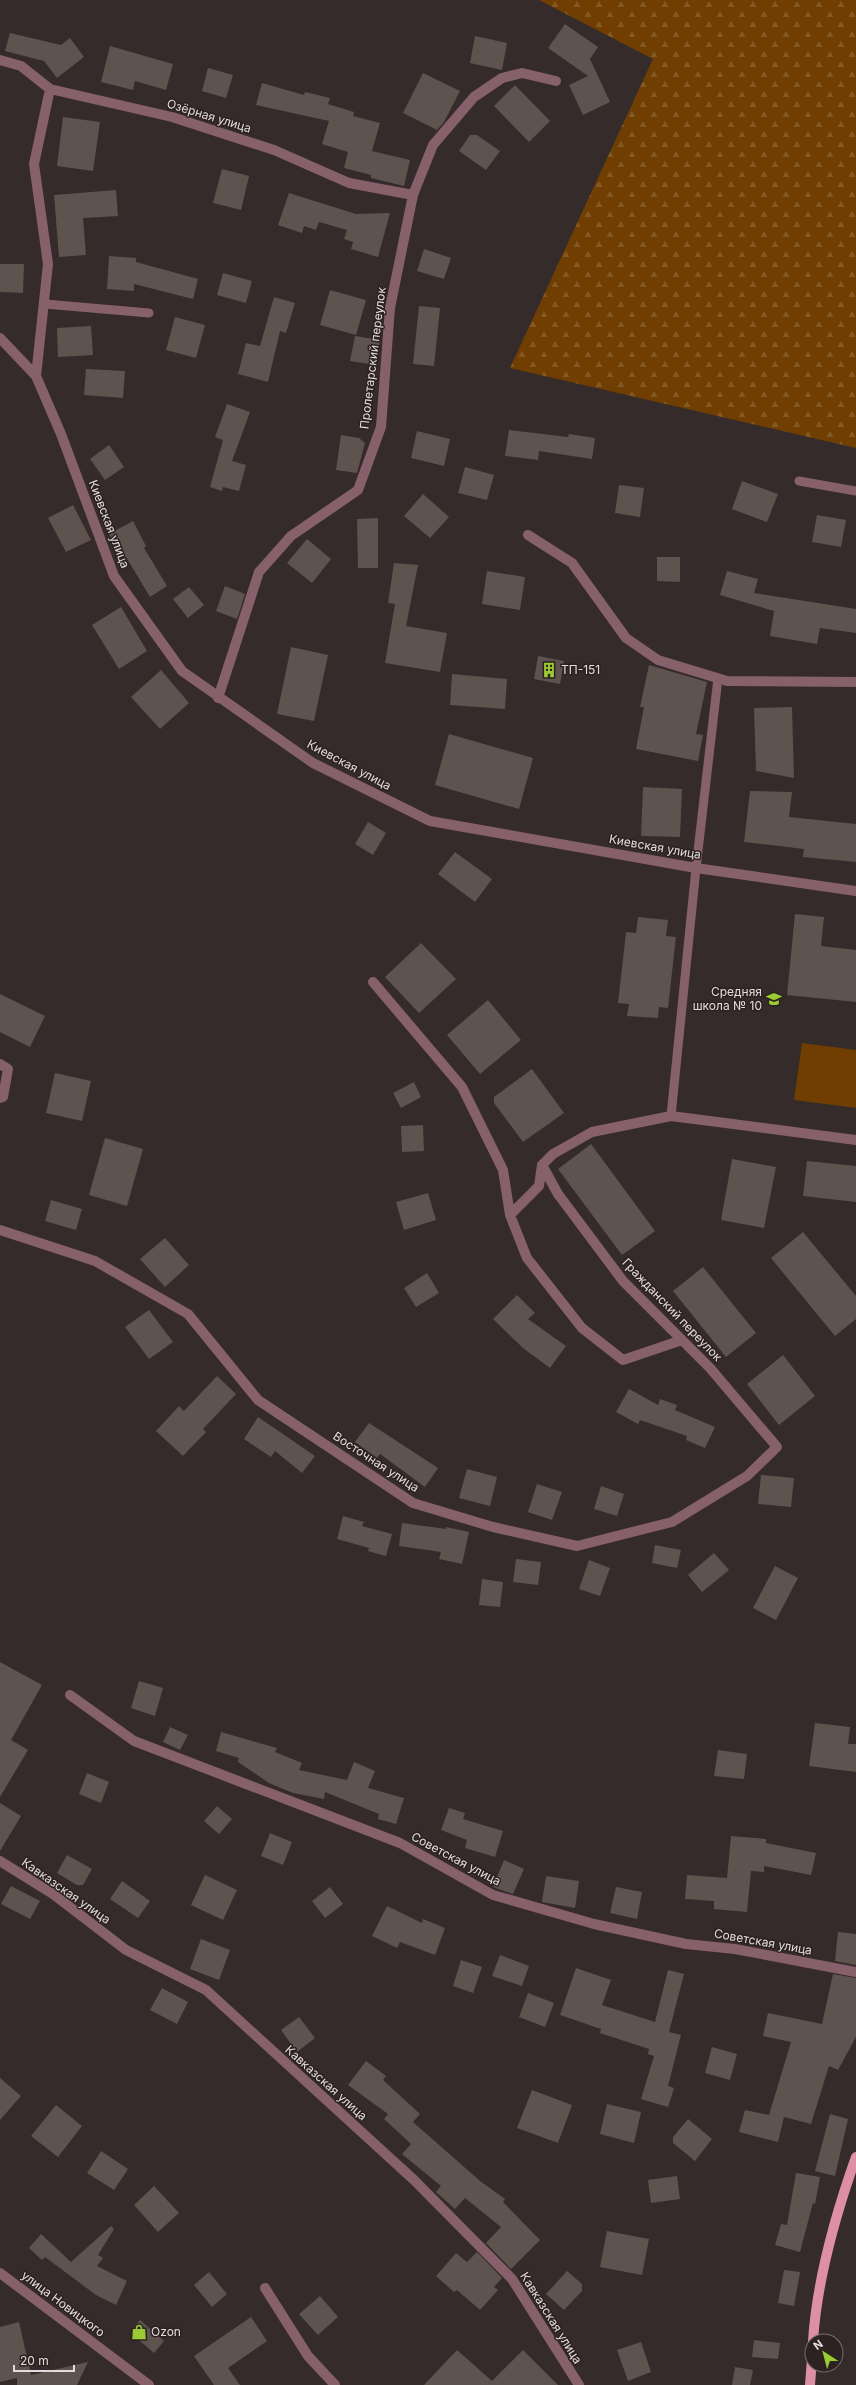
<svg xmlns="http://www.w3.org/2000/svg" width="856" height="2385" font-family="Inter,sans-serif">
<defs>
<pattern id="forest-firs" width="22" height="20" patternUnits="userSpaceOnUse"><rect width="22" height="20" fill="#6f3e00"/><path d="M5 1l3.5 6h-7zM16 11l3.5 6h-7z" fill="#835925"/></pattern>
</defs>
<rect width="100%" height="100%" fill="#362b2b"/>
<!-- green -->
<path fill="#6f3e00" d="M 802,1043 L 856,1050 L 856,1108 L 794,1100 Z"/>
<!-- forest -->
<path fill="url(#forest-firs)" d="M 539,0 L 856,0 L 856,448 L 510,368 L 653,59 Z"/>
<!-- building -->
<path fill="#5e534e" d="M 565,24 L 598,47 L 590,59 L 610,102 L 583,115 L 569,85 L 588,76 L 548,48 Z
M 10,33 L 61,45 L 70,38 L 84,57 L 57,78 L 44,61 L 5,51 Z
M 475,36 L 507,43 L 502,70 L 470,63 Z
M 110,46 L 173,64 L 166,90 L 135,81 L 133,90 L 101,82 Z
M 208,68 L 233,75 L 226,98 L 202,91 Z
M 423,73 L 460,91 L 444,122 L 437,130 L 403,113 Z
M 262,83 L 304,95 L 305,92 L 330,98 L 328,104 L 354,112 L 353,116 L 380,123 L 372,151 L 410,160 L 404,186 L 371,178 L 371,175 L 344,168 L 348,152 L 322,144 L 329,121 L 256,105 Z
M 515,85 L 550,121 L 529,142 L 494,106 Z
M 63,117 L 100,122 L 93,171 L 57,166 Z
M 470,135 L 477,135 L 500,151 L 486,170 L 459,151 Z
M 222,169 L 249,176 L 241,210 L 213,203 Z
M 116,190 L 118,216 L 83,218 L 86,255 L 59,257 L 54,195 Z
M 289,193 L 356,214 L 390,213 L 378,257 L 351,249 L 353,242 L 344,239 L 347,230 L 319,222 L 316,230 L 304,226 L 302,233 L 278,225 Z
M 424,249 L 451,258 L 444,279 L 417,271 Z
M 109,256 L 136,258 L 136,262 L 198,279 L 193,299 L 134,284 L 134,291 L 107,289 Z
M 0,264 L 24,264 L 23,293 L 0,292 Z
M 223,273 L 252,281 L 246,303 L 217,295 Z
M 330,290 L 366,300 L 356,335 L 320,325 Z
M 274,297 L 295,303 L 286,333 L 280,331 L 268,382 L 238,374 L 246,343 L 260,346 Z
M 419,306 L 440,308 L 434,366 L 413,364 Z
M 175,317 L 205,325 L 196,358 L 166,350 Z
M 91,326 L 93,355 L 58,357 L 57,328 Z
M 355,336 L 380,340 L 376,365 L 350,361 Z
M 86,369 L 125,371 L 123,398 L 84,395 Z
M 227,404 L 250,412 L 232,461 L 246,465 L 239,491 L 223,487 L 222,491 L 210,487 L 223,440 L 215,437 Z
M 509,430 L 568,437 L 569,434 L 595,438 L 592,459 L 539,451 L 538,460 L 505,456 Z
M 417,431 L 450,439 L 444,466 L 411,458 Z
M 341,435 L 359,438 L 365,443 L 357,473 L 336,470 Z
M 109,445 L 124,467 L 105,480 L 90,459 Z
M 465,467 L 494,475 L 487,500 L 458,493 Z
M 742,481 L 778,494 L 767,522 L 732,509 Z
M 619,485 L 644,488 L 640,517 L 615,513 Z
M 423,494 L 449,517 L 430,538 L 404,516 Z
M 73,505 L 91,540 L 66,552 L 48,518 Z
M 817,515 L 846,520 L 841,547 L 812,542 Z
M 378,518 L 378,568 L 358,568 L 357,519 Z
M 133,521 L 146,546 L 144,548 L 167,586 L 150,597 L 126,557 L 122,559 L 109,534 Z
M 307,539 L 331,559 L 312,583 L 287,563 Z
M 657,557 L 680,557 L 680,582 L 657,581 Z
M 394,563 L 418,565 L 406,626 L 447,633 L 440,672 L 385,663 L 395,604 L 388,603 Z
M 487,571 L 525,577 L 520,610 L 482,604 Z
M 727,571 L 758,579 L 754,593 L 856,609 L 856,633 L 820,628 L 817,644 L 770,636 L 774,611 L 720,595 Z
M 225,586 L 245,594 L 237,619 L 216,611 Z
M 189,587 L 204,605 L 188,618 L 173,599 Z
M 121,607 L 147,651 L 119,669 L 92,625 Z
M 291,647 L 328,655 L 314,721 L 277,714 Z
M 538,656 L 564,661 L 560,684 L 534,679 Z
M 649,665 L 707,682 L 696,734 L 703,735 L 698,761 L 636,749 L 644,707 L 640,707 Z
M 161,670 L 189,703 L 160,729 L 131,697 Z
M 452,674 L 507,679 L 505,709 L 450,705 Z
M 792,707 L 794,778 L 756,771 L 754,708 Z
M 449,734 L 533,758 L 519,809 L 435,785 Z
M 643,787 L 682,789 L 680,837 L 641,836 Z
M 750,791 L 792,792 L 789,817 L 856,824 L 856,862 L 803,857 L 804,849 L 744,842 Z
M 368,822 L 386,833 L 373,855 L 355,844 Z
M 455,852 L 492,879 L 475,902 L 438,874 Z
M 795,914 L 824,917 L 821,946 L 856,950 L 856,1002 L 787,995 Z
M 638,917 L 668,920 L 666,936 L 676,937 L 668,1008 L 659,1007 L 658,1018 L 627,1016 L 629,1004 L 618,1003 L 626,932 L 636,933 Z
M 421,943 L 456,979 L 419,1013 L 385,977 Z
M 0,994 L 45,1016 L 30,1047 L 0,1032 Z
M 488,1000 L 521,1040 L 480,1074 L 447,1035 Z
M 532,1069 L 564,1113 L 523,1142 L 494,1103 L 494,1097 Z
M 55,1073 L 91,1081 L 82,1121 L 46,1113 Z
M 414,1082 L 421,1097 L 401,1108 L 393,1093 Z
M 423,1125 L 424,1151 L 402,1152 L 401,1126 Z
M 105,1138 L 143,1149 L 127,1206 L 89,1195 Z
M 591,1144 L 655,1231 L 622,1255 L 558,1169 Z
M 732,1159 L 776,1167 L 764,1228 L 721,1220 Z
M 807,1161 L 856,1166 L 856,1202 L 803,1196 Z
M 428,1193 L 436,1220 L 404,1230 L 396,1202 Z
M 51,1200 L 82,1209 L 76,1230 L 45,1221 Z
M 803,1232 L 856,1296 L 856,1319 L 835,1336 L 771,1258 Z
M 165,1238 L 189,1265 L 165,1287 L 140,1259 Z
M 703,1267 L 756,1333 L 726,1357 L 673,1291 Z
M 427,1273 L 439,1293 L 416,1307 L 404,1288 Z
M 517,1295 L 535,1313 L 528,1319 L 566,1346 L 550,1368 L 523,1348 L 493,1319 Z
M 149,1310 L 173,1342 L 149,1359 L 125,1327 Z
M 783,1355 L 815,1396 L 779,1425 L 747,1384 Z
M 217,1376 L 236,1394 L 203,1429 L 206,1432 L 183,1456 L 156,1431 L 179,1406 L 184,1411 Z
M 629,1389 L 658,1405 L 660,1399 L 677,1405 L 675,1410 L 715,1427 L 705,1448 L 686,1440 L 687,1436 L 640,1420 L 638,1424 L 616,1412 Z
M 258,1417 L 315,1456 L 302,1473 L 275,1451 L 271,1457 L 244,1439 Z
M 369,1423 L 438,1468 L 425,1487 L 380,1454 L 377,1458 L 355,1442 Z
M 467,1469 L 497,1477 L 490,1506 L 459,1498 Z
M 761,1475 L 794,1478 L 791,1507 L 758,1504 Z
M 537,1484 L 562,1492 L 552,1520 L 528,1512 Z
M 601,1486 L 624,1494 L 617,1516 L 594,1509 Z
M 343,1516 L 364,1522 L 362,1526 L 392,1534 L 386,1556 L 368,1551 L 369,1548 L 337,1539 Z
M 402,1523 L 446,1529 L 446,1527 L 469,1532 L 462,1564 L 439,1559 L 441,1552 L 399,1546 Z
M 655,1545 L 681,1550 L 677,1568 L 652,1563 Z
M 714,1553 L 729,1570 L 702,1592 L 688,1575 Z
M 516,1559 L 541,1562 L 538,1585 L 513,1582 Z
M 589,1560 L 610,1568 L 600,1596 L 579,1589 Z
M 775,1566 L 798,1578 L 776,1620 L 753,1608 Z
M 482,1579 L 503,1582 L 500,1607 L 479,1605 Z
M 0,1662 L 42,1685 L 11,1740 L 28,1750 L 0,1797 Z
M 139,1681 L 163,1688 L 155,1716 L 131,1708 Z
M 815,1723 L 850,1727 L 848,1744 L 856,1744 L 856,1772 L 809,1766 Z
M 170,1727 L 188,1735 L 180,1750 L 163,1742 Z
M 221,1732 L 277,1748 L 275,1752 L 302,1763 L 299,1770 L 347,1780 L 354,1762 L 375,1771 L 368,1788 L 404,1798 L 396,1824 L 378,1819 L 379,1814 L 325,1792 L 324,1799 L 293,1793 L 269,1783 L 238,1762 L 239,1758 L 216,1751 Z
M 718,1750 L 747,1754 L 744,1779 L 714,1776 Z
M 87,1773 L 109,1782 L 101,1803 L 79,1794 Z
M 0,1803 L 21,1816 L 0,1851 Z
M 217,1806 L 232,1819 L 219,1834 L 204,1821 Z
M 449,1808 L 465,1813 L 463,1819 L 503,1831 L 495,1857 L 465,1848 L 467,1840 L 441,1830 Z
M 270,1833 L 292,1842 L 283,1865 L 261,1856 Z
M 731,1836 L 766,1839 L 766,1843 L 816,1853 L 811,1875 L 764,1866 L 764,1872 L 751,1871 L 747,1912 L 714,1909 L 714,1901 L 685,1899 L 687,1875 L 727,1878 Z
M 67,1855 L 92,1869 L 83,1885 L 77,1885 L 57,1873 Z
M 504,1860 L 524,1869 L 513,1894 L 493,1887 Z
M 205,1875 L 237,1890 L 223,1920 L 191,1905 Z
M 546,1876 L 579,1881 L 575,1908 L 542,1902 Z
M 122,1881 L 150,1901 L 138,1918 L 110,1899 Z
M 11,1886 L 40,1901 L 30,1919 L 1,1904 Z
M 330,1887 L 343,1904 L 325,1918 L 312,1901 Z
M 616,1887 L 642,1892 L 637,1919 L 610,1913 Z
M 387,1906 L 422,1923 L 423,1919 L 445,1928 L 435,1955 L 400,1942 L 397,1948 L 372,1936 Z
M 838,1932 L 856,1934 L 856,1965 L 835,1961 Z
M 201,1939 L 230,1950 L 219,1980 L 190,1969 Z
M 500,1955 L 529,1966 L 522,1986 L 492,1976 Z
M 461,1960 L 482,1967 L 473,1993 L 453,1986 Z
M 576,1968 L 611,1980 L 602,2005 L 655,2022 L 668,1970 L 684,1974 L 669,2032 L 681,2035 L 668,2086 L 674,2088 L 668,2107 L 641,2099 L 654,2056 L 648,2054 L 649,2049 L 600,2033 L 601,2029 L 560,2015 Z
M 833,1974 L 856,1978 L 856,2037 L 838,2070 L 829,2066 L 811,2124 L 784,2117 L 778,2142 L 739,2132 L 745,2110 L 769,2115 L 791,2042 L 763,2036 L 768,2013 L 822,2024 Z
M 162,1988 L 188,2002 L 177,2024 L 150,2010 Z
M 528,1993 L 554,2003 L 545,2027 L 519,2017 Z
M 299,2017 L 315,2038 L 297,2052 L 281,2030 Z
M 712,2047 L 737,2054 L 730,2080 L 705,2073 Z
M 366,2061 L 386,2076 L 383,2080 L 420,2114 L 413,2122 L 480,2181 L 505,2199 L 503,2202 L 540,2240 L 511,2269 L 486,2243 L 501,2227 L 465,2198 L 455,2209 L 436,2192 L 441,2186 L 402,2154 L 411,2144 L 384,2119 L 388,2114 L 348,2085 Z
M 0,2078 L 21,2096 L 0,2120 Z
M 532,2090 L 572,2105 L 558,2143 L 517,2128 Z
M 607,2104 L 641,2112 L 634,2143 L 600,2134 Z
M 56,2105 L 82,2126 L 58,2157 L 31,2136 Z
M 830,2114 L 848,2119 L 835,2176 L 815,2171 Z
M 688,2119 L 712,2139 L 695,2161 L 673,2143 L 673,2137 Z
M 101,2151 L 128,2169 L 114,2190 L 87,2173 Z
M 796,2173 L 820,2177 L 815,2204 L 813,2203 L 800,2252 L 775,2245 L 781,2224 L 787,2225 Z
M 677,2176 L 680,2199 L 651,2203 L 648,2180 Z
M 154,2186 L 179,2213 L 158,2232 L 134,2205 Z
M 111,2226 L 114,2229 L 98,2255 L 103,2258 L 97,2266 L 127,2281 L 116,2305 L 96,2295 L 45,2257 L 42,2260 L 29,2248 L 41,2234 L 71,2262 Z
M 607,2231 L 649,2239 L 642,2275 L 600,2267 Z
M 477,2252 L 502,2278 L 494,2287 L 498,2290 L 480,2310 L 457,2290 L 454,2292 L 436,2276 L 456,2253 L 467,2262 Z
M 784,2270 L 800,2272 L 794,2306 L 778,2303 Z
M 567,2271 L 582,2284 L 582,2291 L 564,2310 L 546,2294 Z
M 209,2272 L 227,2294 L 212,2307 L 194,2285 Z
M 320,2296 L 338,2317 L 318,2335 L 299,2314 Z
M 251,2317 L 267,2341 L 228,2368 L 240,2385 L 214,2385 L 194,2356 Z
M 140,2320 L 164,2341 L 154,2353 L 133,2335 L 133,2328 Z
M 19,2322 L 31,2375 L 88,2362 L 77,2385 L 17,2385 L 17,2378 L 0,2382 L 0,2327 Z
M 754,2340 L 780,2343 L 778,2359 L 752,2357 Z
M 641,2342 L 651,2372 L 628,2381 L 617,2350 Z
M 457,2350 L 492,2381 L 523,2350 L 558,2385 L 424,2385 Z
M 735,2367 L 753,2370 L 750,2385 L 732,2385 Z"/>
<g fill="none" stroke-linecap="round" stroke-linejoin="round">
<!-- lane -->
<path stroke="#86606a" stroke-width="9" d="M 45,304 L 149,313
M 799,481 L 856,491
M 671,1116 L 696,868 L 718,678"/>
<!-- street -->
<path stroke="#86606a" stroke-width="10" d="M 0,60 L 21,66 L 50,89 L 172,117 L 274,150 L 349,183 L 413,195
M 0,338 L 36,376 L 61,434 L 114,576 L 182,671 L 313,763 L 430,821 L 696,868 L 856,891
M 36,376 L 48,264 L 34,164 L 50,89
M 528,535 L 572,563 L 626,638 L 658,660 L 727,681 L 856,682
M 218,698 L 259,572 L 291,536 L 358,490 L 381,427 L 390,308 L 413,195 L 433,145 L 474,97 L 502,78 L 522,73 L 556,81
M 373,982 L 462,1087 L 503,1170 L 510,1215 L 539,1186 L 542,1165
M 0,1064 L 8,1069 L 3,1097 L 0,1098
M 510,1215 L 527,1258 L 582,1328 L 623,1360 L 682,1340
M 0,1230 L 95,1261 L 188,1314 L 258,1400 L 413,1503 L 493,1527 L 577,1546 L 672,1522 L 747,1476 L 777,1447 L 710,1368 L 623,1281 L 558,1194 L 542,1165 L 553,1154 L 592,1132 L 671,1116 L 856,1140
M 70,1695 L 134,1741 L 400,1843 L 493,1895 L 594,1924 L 686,1944 L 735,1949 L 856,1972
M 0,1861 L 53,1894 L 126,1950 L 206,1990 L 414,2180 L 512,2279 L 579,2385
M 0,2273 L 149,2385
M 265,2288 L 308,2356 L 335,2385"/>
<!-- primary -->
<path stroke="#dc8fa5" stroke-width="10" d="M 813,2341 C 817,2279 835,2216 856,2157
M 810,2385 L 812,2359"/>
</g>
<!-- icons -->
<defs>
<symbol id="building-bare" viewBox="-9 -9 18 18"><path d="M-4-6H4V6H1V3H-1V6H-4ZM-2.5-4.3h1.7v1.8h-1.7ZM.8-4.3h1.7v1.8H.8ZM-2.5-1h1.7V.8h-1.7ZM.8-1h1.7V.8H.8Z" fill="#9bcb33" stroke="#2c2221" stroke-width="2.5" paint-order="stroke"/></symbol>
<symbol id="school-bare" viewBox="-9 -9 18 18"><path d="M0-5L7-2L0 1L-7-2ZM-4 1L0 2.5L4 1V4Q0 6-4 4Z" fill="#9bcb33" stroke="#2c2221" stroke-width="2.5" paint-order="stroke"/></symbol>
<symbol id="shop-bare" viewBox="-9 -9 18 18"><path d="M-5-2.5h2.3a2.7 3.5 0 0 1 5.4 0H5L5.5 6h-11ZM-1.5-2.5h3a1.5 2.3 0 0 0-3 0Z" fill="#9bcb33" stroke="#2c2221" stroke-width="2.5" paint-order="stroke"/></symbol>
</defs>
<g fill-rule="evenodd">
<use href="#building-bare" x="538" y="659" width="22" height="22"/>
<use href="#school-bare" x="763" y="988" width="22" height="22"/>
<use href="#shop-bare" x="128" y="2321" width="22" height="22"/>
</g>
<g text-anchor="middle" stroke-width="3" stroke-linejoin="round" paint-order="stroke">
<!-- street labels -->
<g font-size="12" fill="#e4dcdc" stroke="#2c2221">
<text transform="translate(209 116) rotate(17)" y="4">Озёрная улица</text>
<text transform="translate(373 358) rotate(-83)" y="4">Пролетарский переулок</text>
<text transform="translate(109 524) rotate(69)" y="4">Киевская улица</text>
<text transform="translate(349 765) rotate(28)" y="4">Киевская улица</text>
<text transform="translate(655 847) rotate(10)" y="4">Киевская улица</text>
<text transform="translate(672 1310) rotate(46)" y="4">Гражданский переулок</text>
<text transform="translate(376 1462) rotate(33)" y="4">Восточная улица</text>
<text transform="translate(456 1859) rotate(28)" y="4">Советская улица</text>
<text transform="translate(66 1891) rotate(35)" y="4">Кавказская улица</text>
<text transform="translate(763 1942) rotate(10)" y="4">Советская улица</text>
<text transform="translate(326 2083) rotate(42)" y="4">Кавказская улица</text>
<text transform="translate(63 2304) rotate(37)" y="4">улица Новицкого</text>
<text transform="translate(551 2318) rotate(58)" y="4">Кавказская улица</text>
</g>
<!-- poi labels -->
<g font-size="12" fill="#e4dcdc" stroke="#2c2221" text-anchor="start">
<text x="561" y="674">ТП-151</text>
<text x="762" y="996" text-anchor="end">Средняя<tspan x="762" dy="14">школа № 10</tspan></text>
<text x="151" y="2336">Ozon</text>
</g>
</g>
<!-- north arrow -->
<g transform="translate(824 2353) rotate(324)"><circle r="19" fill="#2c2221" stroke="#766c6c"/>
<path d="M0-3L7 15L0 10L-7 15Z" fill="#9bcb33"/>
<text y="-6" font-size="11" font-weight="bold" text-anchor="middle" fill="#e4dcdc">N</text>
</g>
<!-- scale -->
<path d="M14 2365v6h60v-6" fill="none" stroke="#e4dcdc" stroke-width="2"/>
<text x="20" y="2365" font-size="12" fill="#e4dcdc" stroke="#2c2221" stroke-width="3" paint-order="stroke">20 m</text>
</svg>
